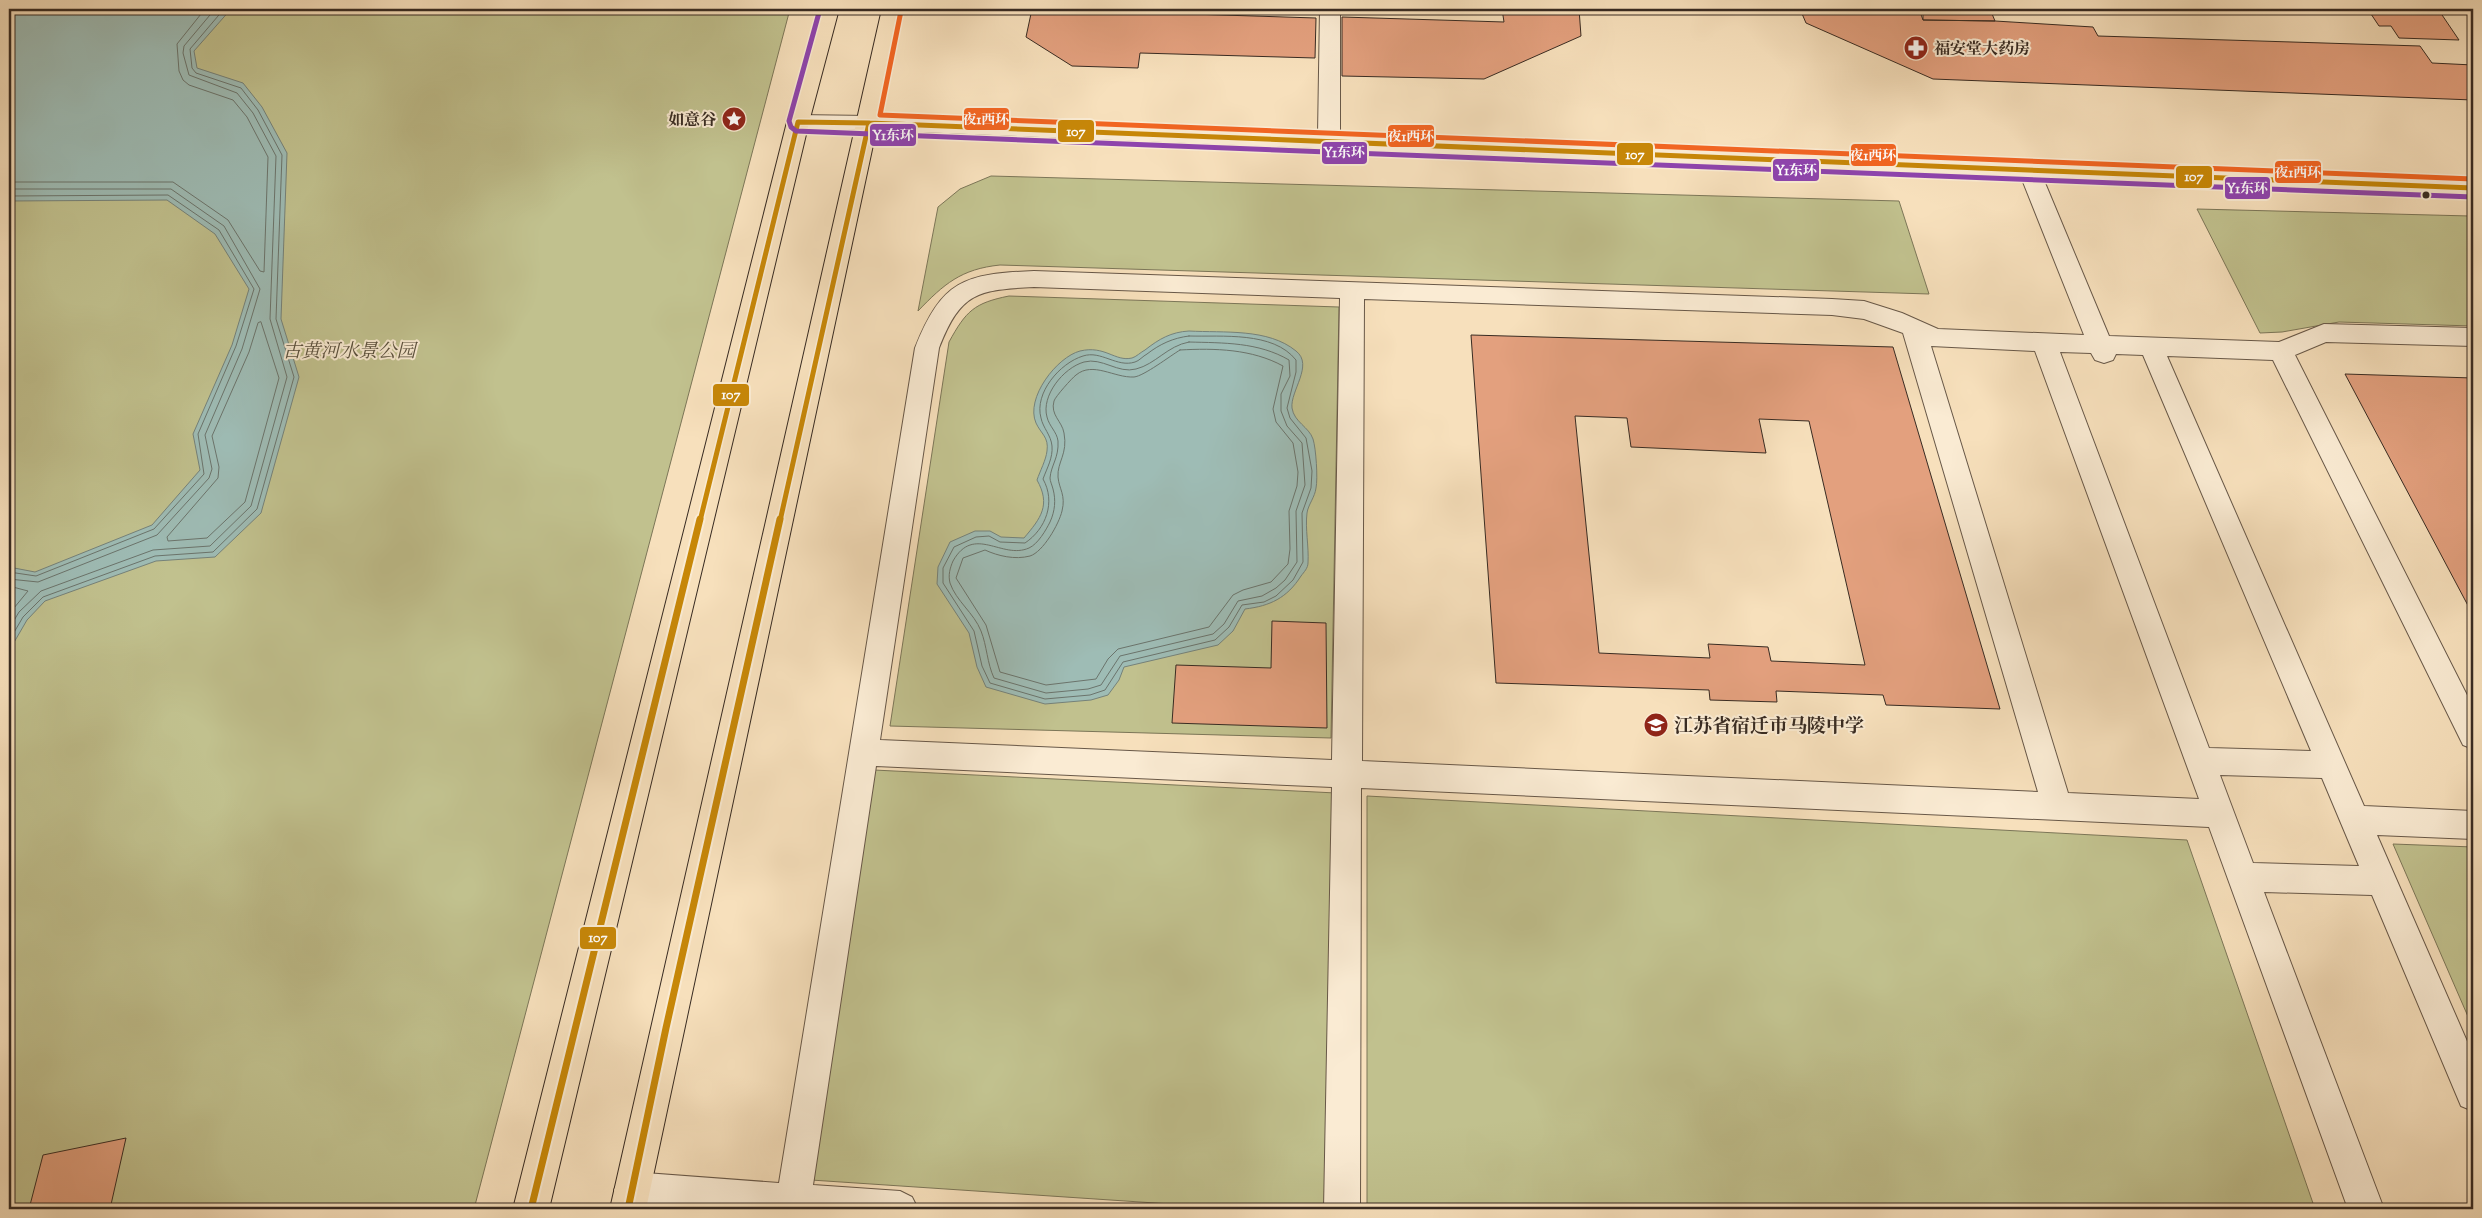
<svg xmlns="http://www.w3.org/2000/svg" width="2482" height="1218" font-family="'Sorts Mill Goudy','Noto Serif SC',serif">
<rect width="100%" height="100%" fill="#f7e0bc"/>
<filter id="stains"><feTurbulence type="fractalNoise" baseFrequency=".004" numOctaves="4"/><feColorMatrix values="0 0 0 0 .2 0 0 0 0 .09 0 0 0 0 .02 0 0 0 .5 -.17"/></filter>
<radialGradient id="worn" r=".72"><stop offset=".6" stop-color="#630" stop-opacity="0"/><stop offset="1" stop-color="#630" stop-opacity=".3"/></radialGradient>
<!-- green -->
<path fill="#c1c18e" stroke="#7c7658" d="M 9,9 L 790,9 L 474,1209 L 9,1209 Z
M 991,176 L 1899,201 L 1929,294 L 1000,265 C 961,269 944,284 918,311 L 938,207 L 960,189 Z
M 2197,209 L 2470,216 L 2473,222 L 2473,326 L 2339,322 L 2282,332 L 2260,333 Z
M 1009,296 L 1339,307 L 1331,738 L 890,726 L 949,342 C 966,311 974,303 1009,296 Z
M 874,770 L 1336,793 L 1329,1209 L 1245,1209 L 811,1180 Z
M 1367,796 L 2187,840 L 2315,1209 L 1367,1209 Z
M 2393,844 L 2473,847 L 2473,1028 Z"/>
<!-- water -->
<path fill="#9ebcb5" stroke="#75827a" d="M 9,9 L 231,9 L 194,51 L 197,68 L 243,83 L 262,107 L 287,153 L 281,319 L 299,377 L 261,513 L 215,557 L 156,561 L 45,601 L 27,620 L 9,651 L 9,567 L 35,572 L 152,525 L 200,470 L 193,434 L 232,345 L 249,289 L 215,234 L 167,200 L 9,201 Z
M 1189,331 C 1224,333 1268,328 1296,351 C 1314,365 1290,391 1292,408 C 1294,422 1309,427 1313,439 C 1316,448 1318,479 1316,488 C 1315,497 1308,505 1307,513 C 1305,529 1309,546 1308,563 C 1308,568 1304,572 1301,576 C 1287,598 1270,606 1245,609 L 1233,631 L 1218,645 L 1124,667 L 1119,680 L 1108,695 L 1091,700 L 1045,704 L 986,687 L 977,667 L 969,633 L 937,584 L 938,567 L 950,542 L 975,531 L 990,531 L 1001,537 L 1024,538 C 1041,518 1051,505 1037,480 C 1040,471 1046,460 1047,451 C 1049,437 1041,434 1036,423 C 1025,398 1057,357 1080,351 C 1105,345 1115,362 1132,358 C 1136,357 1141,352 1145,350 C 1159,339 1171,332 1189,331 Z"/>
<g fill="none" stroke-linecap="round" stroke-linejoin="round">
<!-- shore -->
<path stroke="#6b746c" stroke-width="1" d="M 9,182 L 173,182 L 228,220 L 260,271 L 264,272 L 268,157 L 247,117 L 233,100 L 189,85 L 183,80 L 179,71 L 177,44 L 205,9
M 9,189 L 171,189 L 224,226 L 260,289 L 242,349 L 205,435 L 212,469 L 209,478 L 157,535 L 38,582 L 9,579
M 9,196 L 168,195 L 219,230 L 254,289 L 236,346 L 198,434 L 204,474 L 154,529 L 36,576 L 9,572
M 261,322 L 279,378 L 245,502 L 207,538 L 168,541 L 167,537 L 218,478 L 219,467 L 212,436 L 249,352 L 258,323 Z
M 1189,336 C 1222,337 1273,331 1296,360 L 1296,372 L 1287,408 L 1290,418 L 1306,438 L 1312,471 L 1311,488 L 1302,513 L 1303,562 L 1293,580 L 1276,596 L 1264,602 L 1242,605 L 1229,627 L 1215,640 L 1123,662 L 1105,690 L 1090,695 L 1045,699 L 990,683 L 982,666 L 974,631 L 943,583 L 943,568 L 954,547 L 976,537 L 989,536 L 1000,542 L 1025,543 C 1046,529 1056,502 1043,479 C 1047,468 1053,458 1052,446 C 1051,435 1043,428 1041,418 C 1034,393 1060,363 1083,356 C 1101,350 1117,368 1135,362 C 1139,361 1143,356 1147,354 C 1160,344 1173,338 1189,336 Z
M 1189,342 C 1224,343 1258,342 1289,360 L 1290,376 L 1281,394 L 1281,411 L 1287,426 L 1302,443 L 1305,485 L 1296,511 L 1297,562 L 1285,580 L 1276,588 L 1262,596 L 1238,601 L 1224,624 L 1213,634 L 1120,656 L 1101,685 L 1088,689 L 1046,693 L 994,678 C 987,663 987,646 981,631 C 974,613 956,601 950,583 C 948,575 950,568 953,561 C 974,524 1002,560 1029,548 C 1038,544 1046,530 1050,522 C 1055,511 1056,500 1053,489 C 1052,485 1050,481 1050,478 C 1051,465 1059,458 1058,441 C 1057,432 1049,426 1047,417 C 1041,396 1063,368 1084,362 C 1102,357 1118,374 1136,369 C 1156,364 1167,346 1189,342 Z
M 1180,350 C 1215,348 1252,349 1283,366 L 1273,409 L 1276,422 L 1293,443 L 1298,472 L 1297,486 L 1289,511 L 1290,549 L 1288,564 L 1271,582 L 1243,590 L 1233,595 L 1209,627 L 1118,649 L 1108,659 L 1096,679 L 1046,685 L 1000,672 L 986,625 L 956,578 L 963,558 L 985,550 C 998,556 1015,560 1030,556 C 1043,552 1059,524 1062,511 C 1066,495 1059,489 1058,477 C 1057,462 1068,454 1064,433 C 1062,421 1050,415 1054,401 C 1055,397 1072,378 1076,375 C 1093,361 1114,378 1134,377 C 1144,376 1170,356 1180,350 Z
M 9,586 L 28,591 L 9,614
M 9,629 L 19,612 L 41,591 L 153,550 L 210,546 L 251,506 L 287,377 L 270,319 L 276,156 L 253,113 L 237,93 L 189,75 L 183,53 L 184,46 L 215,9
M 9,641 L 23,617 L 43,597 L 155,556 L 213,552 L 257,509 L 294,377 L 276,319 L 282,155 L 258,110 L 241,88 L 196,73 L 192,68 L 190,49 L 224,9"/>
</g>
<!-- building -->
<path fill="#e3a07e" stroke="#382b22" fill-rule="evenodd" d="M 1032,9 L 1316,18 L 1315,58 L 1140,53 L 1138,68 L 1072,66 L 1026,37 Z
M 1418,9 L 1499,9 L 1500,14 L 1418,12 Z
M 1502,9 L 1579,9 L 1581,36 L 1484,79 L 1342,76 L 1342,17 L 1504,22 Z
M 1800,9 L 1923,9 L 1923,20 L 1995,21 L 2093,27 L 2098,36 L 2420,46 L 2432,63 L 2473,65 L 2473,100 L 1933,79 L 1806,23 Z
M 1919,9 L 1990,9 L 1995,21 L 1923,20 Z
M 2356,9 L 2438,9 L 2459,40 L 2399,38 L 2391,26 L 2379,26 L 2369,11 Z
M 1471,335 L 1893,347 L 2000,709 L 1886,705 L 1883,695 L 1776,691 L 1777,702 L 1710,700 L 1709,690 L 1496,683 ZM 1575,416 L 1627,418 L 1631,447 L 1766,453 L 1759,419 L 1809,421 L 1865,665 L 1771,661 L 1768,647 L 1708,644 L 1710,658 L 1599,653 Z
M 2345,374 L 2473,378 L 2473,615 Z
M 1272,621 L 1326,623 L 1327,728 L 1172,723 L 1176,665 L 1271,668 Z
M 126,1138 L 110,1209 L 29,1209 L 43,1155 Z"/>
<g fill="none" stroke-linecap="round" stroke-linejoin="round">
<defs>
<path id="minor" d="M 1320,9 L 1340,9 L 1340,135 L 2473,181 L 2473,195 L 2043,178 L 2109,336 L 2279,342 L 2324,324 L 2473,328 L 2473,346 L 2326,342 L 2295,355 L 2473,707 L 2473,749 L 2463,745 L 2273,360 L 2167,356 L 2364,806 L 2473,811 L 2473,839 L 2377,835 L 2473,1055 L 2473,1111 L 2461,1106 L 2372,895 L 2264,892 L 2384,1209 L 2348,1209 L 2209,827 L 1361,788 L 1360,1209 L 1324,1209 L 1332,787 L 876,766 L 813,1185 L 900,1191 L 912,1197 L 918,1209 L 656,1209 L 632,1208 L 620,1202 L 614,1190 L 620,1178 L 632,1172 L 779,1183 L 915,348 C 942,280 964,274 1034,271 L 1832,299 L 1864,301 L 1902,313 L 1938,329 L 2084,335 L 2021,177 L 869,130 L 798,129 L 791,127 L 787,122 L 791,117 L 798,115 L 869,116 L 1318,134 ZM 1034,287 L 1340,298 L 1332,760 L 880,740 L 939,348 C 961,292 977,290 1034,287 ZM 1364,299 L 1832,315 L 1864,319 L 1903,333 L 2038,792 L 1362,761 ZM 1931,346 L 2035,351 L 2199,799 L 2068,793 ZM 2060,352 L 2091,353 L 2095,360 L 2104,363 L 2113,360 L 2116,354 L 2143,355 L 2311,751 L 2209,748 ZM 2220,775 L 2322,778 L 2359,866 L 2253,863 Z"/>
<path id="major" d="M 819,9 L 839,9 L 809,122 L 549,1209 L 513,1209 L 787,122 Z
M 882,9 L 902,9 L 646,1209 L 610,1209 Z"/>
</defs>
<!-- minor casing -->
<use href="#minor" stroke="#685848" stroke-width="2"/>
<!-- major casing -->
<use href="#major" stroke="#382b22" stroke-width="2"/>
<!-- minor -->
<use href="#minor" fill="#faebd3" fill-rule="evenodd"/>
<!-- major -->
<use href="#major" fill="#f7e0bc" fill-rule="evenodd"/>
<defs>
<path id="bus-1-far1" d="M 700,521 L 798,122 L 869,123 L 2473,188
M 780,521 L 869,123"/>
<path id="bus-1" d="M 531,1209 L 700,519
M 628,1209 L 666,1028 L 780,519"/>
<path id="bus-2" d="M 820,9 L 789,121 L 791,127 L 796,131 L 2473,197"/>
<path id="bus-3" d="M 901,11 L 880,115 L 2473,179"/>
</defs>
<!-- bus-1-far1 casing -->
<use href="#bus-1-far1" stroke="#faebd3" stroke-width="8"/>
<!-- bus-1 casing -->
<use href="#bus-1" stroke="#faebd3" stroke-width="11"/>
<!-- bus-2 casing -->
<use href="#bus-2" stroke="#faebd3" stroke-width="8"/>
<!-- bus-3 casing -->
<use href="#bus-3" stroke="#faebd3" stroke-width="8"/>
<!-- bus-1-far1 -->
<use href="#bus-1-far1" stroke="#c78708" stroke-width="5"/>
<!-- bus-1 -->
<use href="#bus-1" stroke="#c78708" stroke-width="7"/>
<!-- bus-2 -->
<use href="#bus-2" stroke="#8e44ad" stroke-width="5"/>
<!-- bus-3 -->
<use href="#bus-3" stroke="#f26522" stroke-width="5"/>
</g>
<!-- icons -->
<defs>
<symbol id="pharmacy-disc" viewBox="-11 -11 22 22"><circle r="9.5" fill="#8f2418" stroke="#faebd3"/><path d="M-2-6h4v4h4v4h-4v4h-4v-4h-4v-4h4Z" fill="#fff"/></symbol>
<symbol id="sight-disc" viewBox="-11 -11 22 22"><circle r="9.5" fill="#8f2418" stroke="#faebd3"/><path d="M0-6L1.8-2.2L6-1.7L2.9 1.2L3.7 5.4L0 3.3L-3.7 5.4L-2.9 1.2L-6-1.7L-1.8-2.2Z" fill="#fff"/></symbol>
<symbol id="school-disc" viewBox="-11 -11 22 22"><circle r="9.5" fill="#8f2418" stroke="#faebd3"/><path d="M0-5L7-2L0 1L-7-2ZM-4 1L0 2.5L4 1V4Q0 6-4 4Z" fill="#fff"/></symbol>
</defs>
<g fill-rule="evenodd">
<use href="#pharmacy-disc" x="1902" y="34" width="28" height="28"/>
<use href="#sight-disc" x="720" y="105" width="28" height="28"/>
<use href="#school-disc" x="1642" y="711" width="28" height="28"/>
</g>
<!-- markers -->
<circle fill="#382b22" stroke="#faebd3" stroke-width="2" cx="2426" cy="195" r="4.5"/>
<g text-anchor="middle" stroke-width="4" stroke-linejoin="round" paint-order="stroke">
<!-- far-poi labels -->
<g font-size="16" font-weight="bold" fill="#382b22" stroke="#faebd3" text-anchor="start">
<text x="1934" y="54">福安堂大药房</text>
<text x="716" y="125" text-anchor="end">如意谷</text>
</g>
<!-- park labels -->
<g font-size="19" font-style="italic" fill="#5a503d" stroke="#faebd3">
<text x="349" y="357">古黄河水景公园</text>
</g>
<!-- poi labels -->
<g font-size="19" font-weight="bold" fill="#382b22" stroke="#faebd3" text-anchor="start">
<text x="1674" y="732">江苏省宿迁市马陵中学</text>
</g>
</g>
<g stroke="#faebd3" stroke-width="2">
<rect x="963" y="107" width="47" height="24" rx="5" fill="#f26522"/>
<rect x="1057" y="119" width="38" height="24" rx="5" fill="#c78708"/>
<rect x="869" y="123" width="48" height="24" rx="5" fill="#8e44ad"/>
<rect x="1387" y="124" width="48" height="24" rx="5" fill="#f26522"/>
<rect x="1321" y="141" width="47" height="24" rx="5" fill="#8e44ad"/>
<rect x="1616" y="142" width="38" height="24" rx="5" fill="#c78708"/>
<rect x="1850" y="143" width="47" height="24" rx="5" fill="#f26522"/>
<rect x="1772" y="158" width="48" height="24" rx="5" fill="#8e44ad"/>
<rect x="2274" y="160" width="48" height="24" rx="5" fill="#f26522"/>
<rect x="2175" y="165" width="38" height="24" rx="5" fill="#c78708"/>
<rect x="2224" y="176" width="47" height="24" rx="5" fill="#8e44ad"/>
<rect x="712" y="383" width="38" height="24" rx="5" fill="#c78708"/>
<rect x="579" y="926" width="38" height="24" rx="5" fill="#c78708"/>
</g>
<g font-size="14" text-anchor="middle" font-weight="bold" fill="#fff">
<text x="986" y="124">夜1西环</text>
<text x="1076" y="136">107</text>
<text x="893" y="140">Y1东环</text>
<text x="1411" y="141">夜1西环</text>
<text x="1344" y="157">Y1东环</text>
<text x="1635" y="159">107</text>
<text x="1873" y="160">夜1西环</text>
<text x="1796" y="175">Y1东环</text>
<text x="2298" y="177">夜1西环</text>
<text x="2194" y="181">107</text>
<text x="2247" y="193">Y1东环</text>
<text x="731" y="399">107</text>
<text x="598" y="942">107</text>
</g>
<!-- margin -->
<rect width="2482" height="1218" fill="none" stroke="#f7e0bc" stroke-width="30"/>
<rect x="10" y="10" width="2462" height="1198" fill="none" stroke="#382b22" stroke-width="2.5"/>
<rect x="15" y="15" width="2452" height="1188" fill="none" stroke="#382b22"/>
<rect width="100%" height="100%" filter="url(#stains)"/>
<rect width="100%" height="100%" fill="url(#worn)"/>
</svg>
